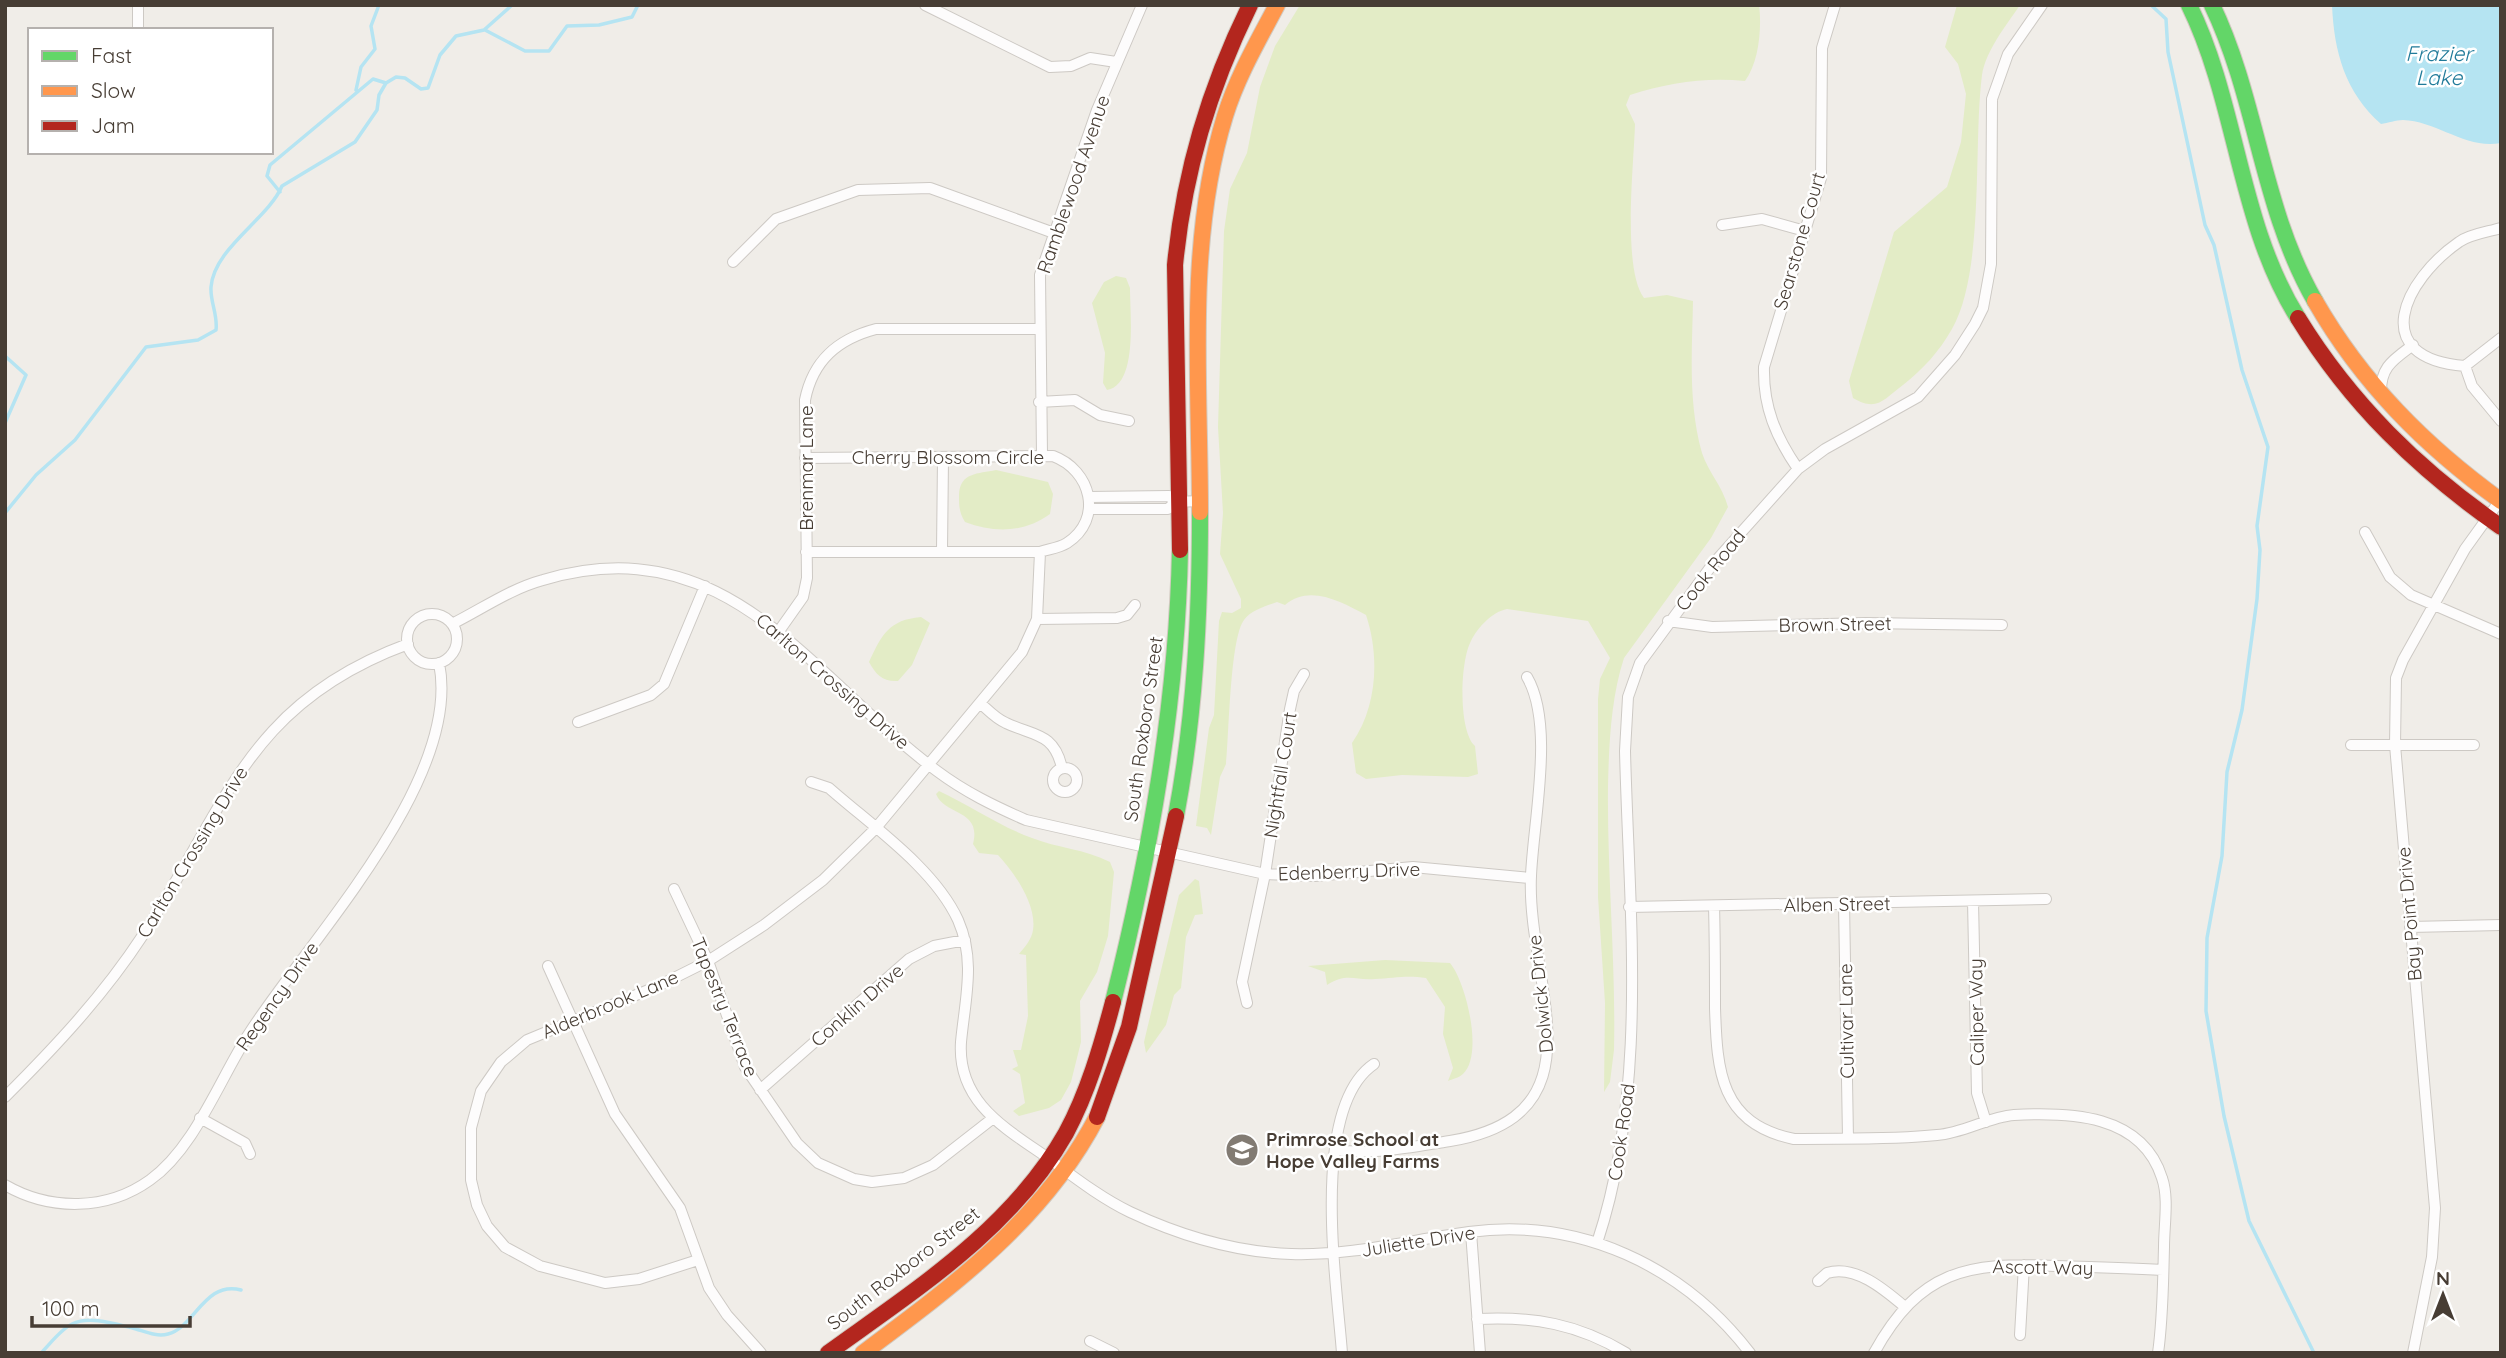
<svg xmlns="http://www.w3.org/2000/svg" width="2506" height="1358" font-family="Quicksand,sans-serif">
<rect width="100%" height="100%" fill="#f0ede8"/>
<!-- green -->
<path fill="#e3ecc6" d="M 1300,5 L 1759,5 C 1762,28 1759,62 1745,81 C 1705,77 1668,83 1630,95 L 1626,105 L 1635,124 C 1634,163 1622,269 1644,298 L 1667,295 L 1693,301 C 1692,353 1688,403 1702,453 C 1708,472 1722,485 1728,507 L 1711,538 L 1624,658 C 1611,698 1609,743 1608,786 C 1607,874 1616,962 1614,1050 L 1610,1082 L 1604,1092 L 1605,1003 L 1598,897 L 1598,699 L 1600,679 L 1610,658 L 1588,621 L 1507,609 C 1492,612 1478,627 1471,641 C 1460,661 1458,731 1475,746 L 1478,774 L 1468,777 L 1402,775 L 1366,779 L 1356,773 L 1352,743 C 1377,707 1380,657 1366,615 C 1341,602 1310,584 1285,605 L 1277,602 C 1267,606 1251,610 1244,620 C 1230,638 1229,736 1226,764 L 1220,777 L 1211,835 L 1207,828 L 1196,826 L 1209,728 L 1214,715 L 1219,621 L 1222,612 L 1232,613 L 1241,608 L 1241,599 L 1220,554 L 1223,513 L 1218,427 L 1224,231 L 1230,189 L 1247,153 L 1260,87 L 1275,46 Z
M 1957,5 L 2020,5 C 2006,26 1986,50 1982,75 C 1973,145 1985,271 1952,329 C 1939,352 1923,369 1903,385 C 1883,400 1877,412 1853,398 L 1849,381 L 1894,232 L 1947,187 L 1961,142 L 1966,94 L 1958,64 L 1945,47 Z
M 1116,276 L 1126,278 L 1130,288 C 1130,314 1138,385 1107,390 L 1103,383 L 1105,353 L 1092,303 L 1104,282 Z
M 996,470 L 1048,482 L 1053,494 L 1050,514 C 1024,533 994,533 965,522 C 959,512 959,506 959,495 C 960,472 978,474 996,470 Z
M 921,617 L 930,623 L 912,665 L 898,681 C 883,682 876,675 869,662 C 882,634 889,620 921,617 Z
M 939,791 C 971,806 999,826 1032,838 C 1057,848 1085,849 1110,862 L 1114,872 L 1108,936 L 1097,972 L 1080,1001 L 1081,1042 L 1071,1082 L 1061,1100 L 1049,1108 L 1019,1116 L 1013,1111 L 1025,1103 L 1020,1074 L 1012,1069 L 1018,1066 L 1013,1050 L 1021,1050 L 1028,1016 L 1026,955 L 1019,954 C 1024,948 1032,939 1033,930 C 1037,905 1014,872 998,855 L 979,853 L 973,844 C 982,809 945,816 936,794 Z
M 1195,879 L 1199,881 L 1203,914 L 1195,915 L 1186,937 L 1181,988 L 1174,995 L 1166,1025 L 1146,1053 L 1144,1042 L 1179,895 Z
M 1385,960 L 1450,963 C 1466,982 1484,1055 1463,1074 C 1459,1078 1452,1079 1448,1081 L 1453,1068 L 1443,1034 L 1445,1007 L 1426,978 C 1407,975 1394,978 1375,979 C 1355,981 1347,972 1327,985 L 1325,972 L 1308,966 Z"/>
<!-- water -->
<path fill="#b5e4f2" d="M 2332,5 L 2501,5 L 2501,143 C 2467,150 2437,121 2403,120 C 2396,120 2388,123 2381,124 C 2345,92 2334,52 2332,5 Z"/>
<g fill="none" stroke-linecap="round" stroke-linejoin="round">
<!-- stream -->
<path stroke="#b5e4f2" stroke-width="3.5" d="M 2151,5 L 2166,19 L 2168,52 L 2205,225 L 2214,245 L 2242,370 L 2268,447 L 2257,526 L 2260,550 L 2257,599 L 2242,710 L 2227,772 L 2222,856 L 2207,938 L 2206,1011 L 2224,1116 L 2249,1221 L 2314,1353
M 485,30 L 525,51 L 549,51 L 567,26 L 599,25 L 632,17 L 638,5
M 356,90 L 361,67 L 375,49 L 371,26 L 379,5
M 280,192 L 267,176 L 270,165 L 373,79 L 386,83
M 5,356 L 26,375 L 5,423
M 5,513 L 36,475 L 75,440 L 146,347 L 198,340 L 216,330 C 218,315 210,302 211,287 C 214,248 268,219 282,186 L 355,142 L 377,110 L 379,95 L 386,83 L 396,77 L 405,78 L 421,89 L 428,88 L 440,55 L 456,36 L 484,30 L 512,5
M 41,1353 C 50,1344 61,1329 72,1324 C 91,1315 118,1325 136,1329 C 146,1332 157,1337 168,1334 C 194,1328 205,1280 241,1290"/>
<defs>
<path id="street" d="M 925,5 L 1050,67 L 1071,66 L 1090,58 L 1116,62
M 138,30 L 138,5
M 1722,225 L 1762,219 L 1805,231
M 2501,228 C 2488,232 2470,234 2459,242 C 2404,280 2366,358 2465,366 L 2501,338
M 733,262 L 776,219 L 858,190 L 930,188 L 1054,233
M 2465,366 L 2472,386 L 2501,421
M 2381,394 C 2380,367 2393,360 2413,345
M 1039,402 L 1075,400 L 1100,415 L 1129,421
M 1042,455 L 1040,275 L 1097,110 L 1142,5
M 805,458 L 1053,456 C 1091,470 1104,519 1067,543 C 1059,548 1049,549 1040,552 L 806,552
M 1798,469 C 1776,437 1763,407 1764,367 L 1821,178 L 1822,48 L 1835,5
M 1089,497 L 1169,496 L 1175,502 L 1200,501
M 1089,509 L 1168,509 L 1175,502
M 2365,532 L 2390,577 L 2411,595 L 2501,634
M 942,551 L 943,458
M407 639a25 25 0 1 1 50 0a25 25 0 1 1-50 0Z
M 1037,619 L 1117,618 L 1127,615 L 1135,605
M 1668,621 L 1712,627 L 1866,623 L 2002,625
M 452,624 C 482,609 510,589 543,580 C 728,525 810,677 937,771 C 965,792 994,806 1026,820 L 1265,874 L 1315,876 L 1413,867 L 1530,878
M 779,631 L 803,597 L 807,578 L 805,400 C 813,360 838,339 876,329 L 1040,329
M 980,703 C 988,710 996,719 1006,723 C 1033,736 1054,732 1062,768
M 578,722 L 651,695 L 664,684 L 705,586
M 2351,745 L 2474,745
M1053 780a12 12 0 1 1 24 0a12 12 0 1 1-24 0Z
M 811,782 L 829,788 C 872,826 934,868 958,920 C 976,961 965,999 961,1042 C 957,1102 1005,1128 1048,1158 C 1074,1177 1101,1198 1130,1212 C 1181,1236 1234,1252 1291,1254 C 1351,1256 1410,1240 1469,1232 C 1580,1217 1683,1266 1750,1353
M 674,889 L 708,961 L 745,1067 L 797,1143 L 818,1163 L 854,1179 L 872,1182 L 904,1178 L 933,1165 L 992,1119
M 1973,901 L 1977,1093 L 1986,1122
M 1844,903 L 1848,1138
M 1714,906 C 1715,940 1715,974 1715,1008 C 1717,1071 1720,1124 1794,1139 C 1841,1138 1890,1140 1937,1135 C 1964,1133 1988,1117 2014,1115 C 2070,1112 2142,1114 2162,1178 C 2169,1198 2164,1225 2164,1247 C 2163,1282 2163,1318 2158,1353
M 1629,907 L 2046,899
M 2410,927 L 2501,925
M 548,966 L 615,1114 L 680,1208 L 709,1288 L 727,1315 L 761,1353
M 1247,1003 L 1242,982 L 1265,874 L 1290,709 L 1294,691 L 1304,674
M 760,1090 L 909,959 L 934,946 L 965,940
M 5,1097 C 56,1046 103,996 143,935 C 227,806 247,703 408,644
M 200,1118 L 245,1143 L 250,1154
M 1335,1150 C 1375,1155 1411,1147 1450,1141 C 1607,1115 1526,982 1531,876 C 1533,822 1555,725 1527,677
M 5,1185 C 50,1211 107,1211 150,1180 C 195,1148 220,1078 250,1032 C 310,939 463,779 439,663
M 1471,1232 L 1480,1353
M 1597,1243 C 1649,1086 1629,914 1625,751 L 1628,697 L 1640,663 L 1712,565 L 1798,469 L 1825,449 L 1918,397 L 1955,355 L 1975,324 L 1983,308 L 1991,264 L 1992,99 L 2008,54 L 2042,5
M 698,1260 L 639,1279 L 605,1283 L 540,1266 L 505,1247 L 487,1226 L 477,1205 L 471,1180 L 471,1128 L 481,1091 L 501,1062 L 527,1040 L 658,986 L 708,961 L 764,925 L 823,880 L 875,829 L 1022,652 L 1037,619 L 1040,552
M 1818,1281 L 1827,1273 C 1855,1264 1885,1290 1905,1307
M 1477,1319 C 1533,1316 1578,1324 1626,1353
M 2020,1335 L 2024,1265
M 1090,1341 L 1114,1353
M 1342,1353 C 1337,1284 1309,1108 1374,1064
M 1874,1353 C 1920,1270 1967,1262 2055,1266 C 2091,1267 2127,1268 2163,1270
M 2413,1353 L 2432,1257 L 2435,1208 L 2395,745 L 2396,678 L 2403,660 L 2465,549 L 2501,499"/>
<path id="fast" d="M 2189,5 C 2238,105 2238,222 2298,318
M 2212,5 C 2258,101 2261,207 2315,301
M 1176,816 C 1195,715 1200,615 1200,512
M 1113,1002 C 1150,854 1177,703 1180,550"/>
<path id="slow" d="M 2315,301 C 2362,383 2425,446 2501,501
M 1200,512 C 1200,380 1186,243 1225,116 C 1237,77 1258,41 1277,5
M 863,1353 C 953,1286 1044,1219 1097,1117"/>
<path id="jam" d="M 2298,318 C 2351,404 2418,469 2501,527
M 1180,550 L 1175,265 C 1184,172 1209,89 1250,5
M 1097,1117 L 1129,1027 L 1176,816
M 828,1353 C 915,1290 1012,1229 1066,1133 C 1088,1092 1101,1047 1113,1002"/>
</defs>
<!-- street casing -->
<use href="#street" stroke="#cdc9c4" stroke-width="12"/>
<!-- fast casing -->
<use href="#fast" stroke="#d2cac0" stroke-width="18"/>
<!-- slow casing -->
<use href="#slow" stroke="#d2cac0" stroke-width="18"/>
<!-- jam casing -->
<use href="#jam" stroke="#d2cac0" stroke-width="18"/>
<!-- street -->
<use href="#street" stroke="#fdfcfc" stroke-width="10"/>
<!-- fast -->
<use href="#fast" stroke="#63d668" stroke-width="16"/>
<!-- slow -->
<use href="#slow" stroke="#ff974d" stroke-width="16"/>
<!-- jam -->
<use href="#jam" stroke="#b3261e" stroke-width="16"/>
</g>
<!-- icons -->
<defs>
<symbol id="school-disc" viewBox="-11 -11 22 22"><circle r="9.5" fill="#827b73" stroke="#fff"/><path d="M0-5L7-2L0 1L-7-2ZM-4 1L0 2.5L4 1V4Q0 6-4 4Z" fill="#fff"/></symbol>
</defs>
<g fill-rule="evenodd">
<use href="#school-disc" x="1223" y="1131" width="38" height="38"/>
</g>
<g text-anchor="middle" stroke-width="5" stroke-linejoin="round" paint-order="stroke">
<!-- street labels -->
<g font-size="19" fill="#473d34" stroke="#fff">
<text transform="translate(1073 184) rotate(-71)" y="7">Ramblewood Avenue</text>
<text transform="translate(1799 241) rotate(-74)" y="7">Searstone Court</text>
<text x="948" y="464">Cherry Blossom Circle</text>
<text transform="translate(806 468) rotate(-90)" y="7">Brenmar Lane</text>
<text transform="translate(1710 570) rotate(-51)" y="7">Cook Road</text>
<text transform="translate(1835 624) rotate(-1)" y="7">Brown Street</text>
<text transform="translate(833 681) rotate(41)" y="7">Carlton Crossing Drive</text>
<text transform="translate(1143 729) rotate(-82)" y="7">South Roxboro Street</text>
<text transform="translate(1280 775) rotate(-81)" y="7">Nightfall Court</text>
<text transform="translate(192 852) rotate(-59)" y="7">Carlton Crossing Drive</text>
<text transform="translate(1349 871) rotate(-2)" y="7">Edenberry Drive</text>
<text transform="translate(1837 904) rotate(-1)" y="7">Alben Street</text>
<text transform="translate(2409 914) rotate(-95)" y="7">Bay Point Drive</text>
<text transform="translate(1540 994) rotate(-96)" y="7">Dolwick Drive</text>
<text transform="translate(277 996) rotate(-55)" y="7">Regency Drive</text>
<text transform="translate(610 1004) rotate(-23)" y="7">Alderbrook Lane</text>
<text transform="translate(857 1005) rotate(-41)" y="7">Conklin Drive</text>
<text transform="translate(725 1007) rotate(68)" y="7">Tapestry Terrace</text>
<text transform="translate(1976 1012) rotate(-91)" y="7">Caliper Way</text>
<text transform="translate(1846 1021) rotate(-91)" y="7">Cultivar Lane</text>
<text transform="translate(1621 1132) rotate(-82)" y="7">Cook Road</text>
<text transform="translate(1418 1241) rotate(-9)" y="7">Juliette Drive</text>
<text transform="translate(2043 1267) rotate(1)" y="7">Ascott Way</text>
<text transform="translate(903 1268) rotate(-38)" y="7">South Roxboro Street</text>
</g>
<!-- poi labels -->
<g font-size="19" font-weight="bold" fill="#473d34" stroke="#fff" text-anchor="start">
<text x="1266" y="1146">Primrose School at<tspan x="1266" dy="22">Hope Valley Farms</tspan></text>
</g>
<!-- water labels -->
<g font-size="21" font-style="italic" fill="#217b9a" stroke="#fff">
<text x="2439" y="61">Frazier<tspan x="2439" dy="24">Lake</tspan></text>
</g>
</g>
<!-- border -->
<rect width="2506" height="1358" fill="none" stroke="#473d34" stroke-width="14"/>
<!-- legend -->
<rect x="28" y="28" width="245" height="126" fill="#ffffff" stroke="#b5b1ae" stroke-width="2"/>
<rect x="42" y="51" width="35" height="10" fill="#63d668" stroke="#b5b1ae" stroke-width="2"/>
<text x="91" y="63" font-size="21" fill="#473d34">Fast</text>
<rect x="42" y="86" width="35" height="10" fill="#ff974d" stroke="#b5b1ae" stroke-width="2"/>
<text x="91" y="98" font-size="21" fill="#473d34">Slow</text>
<rect x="42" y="121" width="35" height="10" fill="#b3261e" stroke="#b5b1ae" stroke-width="2"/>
<text x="91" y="133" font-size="21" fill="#473d34">Jam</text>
<!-- north arrow -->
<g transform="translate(2443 1295)" stroke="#ffffff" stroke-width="5" paint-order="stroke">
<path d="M0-5L12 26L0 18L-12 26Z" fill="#473d34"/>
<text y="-10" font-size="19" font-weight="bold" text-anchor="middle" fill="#473d34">N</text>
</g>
<!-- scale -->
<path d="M32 1316v10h158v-10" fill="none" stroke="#473d34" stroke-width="3.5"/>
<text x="42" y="1316" font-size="21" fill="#473d34" stroke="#ffffff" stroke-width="5" paint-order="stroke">100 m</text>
</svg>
